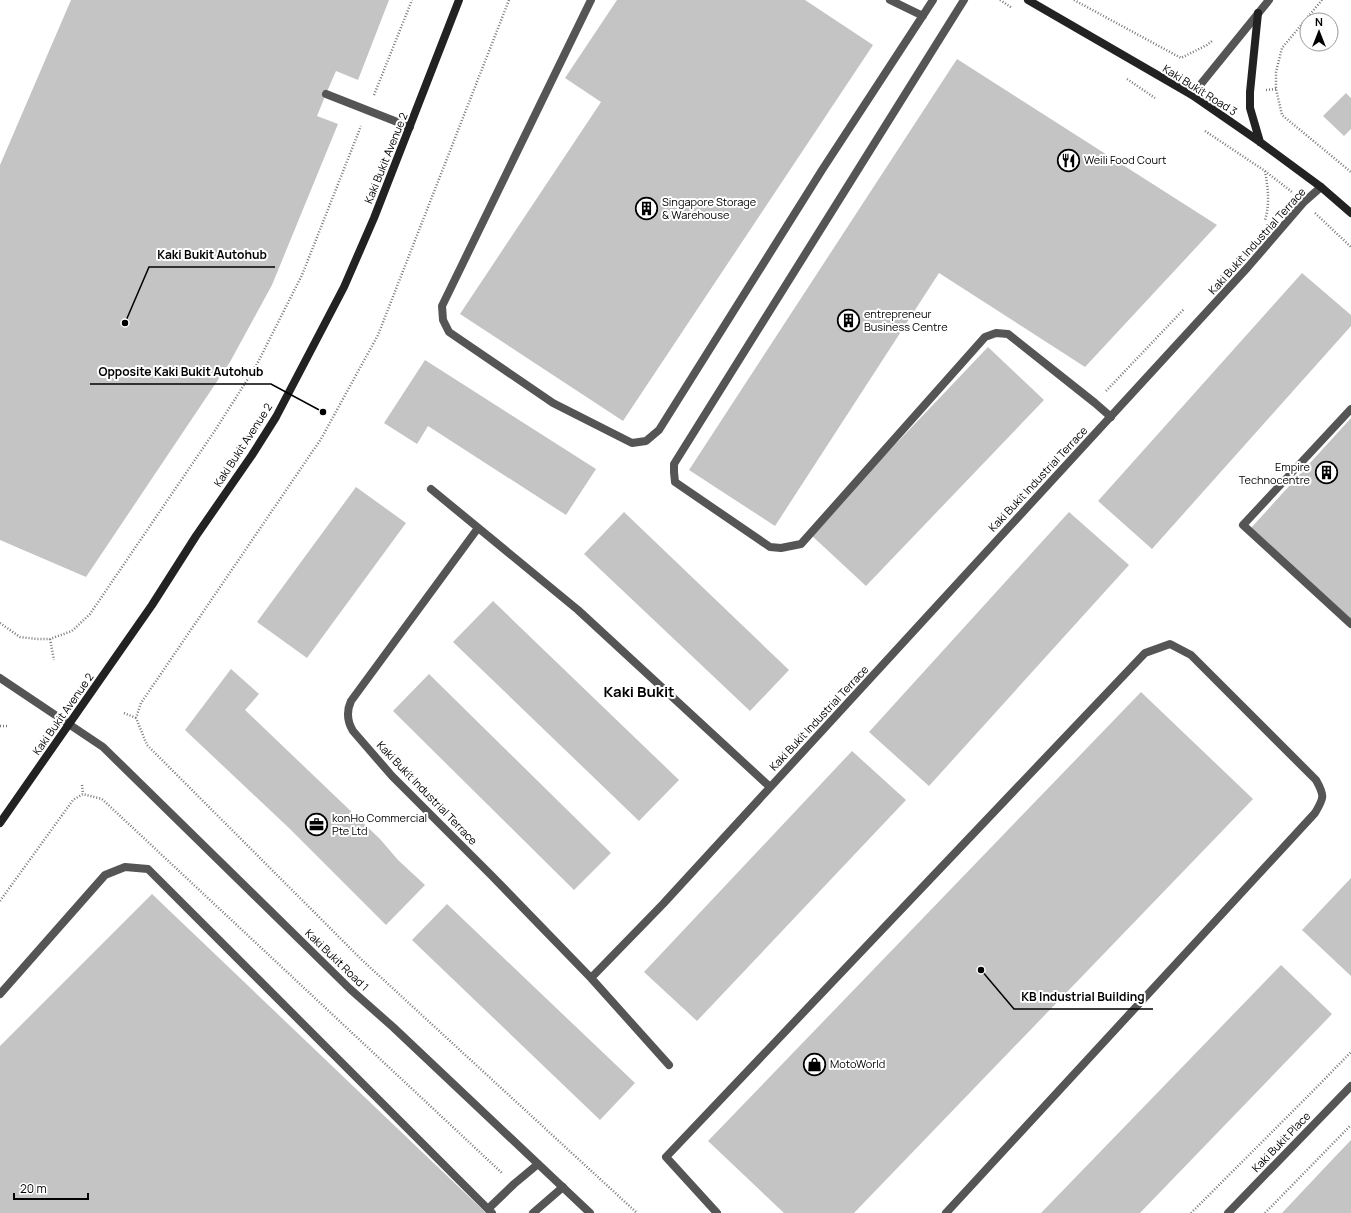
<svg xmlns="http://www.w3.org/2000/svg" width="1351" height="1213" font-family="Manrope,sans-serif">
<rect width="100%" height="100%" fill="#fff"/>
<!-- building -->
<path fill="#c4c4c4" d="M 71,0 L 389,0 L 358,80 L 336,71 L 326,94 L 317,116 L 338,124 L 272,285 L 230,362 L 86,577 L 0,540 L 0,165 Z
M 617,0 L 805,0 L 873,45 L 623,421 L 460,314 L 601,102 L 565,78 Z
M 957,59 L 1217,225 L 1085,367 L 939,273 L 775,526 L 689,470 Z
M 1346,93 L 1351,98 L 1351,129 L 1344,136 L 1323,116 Z
M 1302,273 L 1351,315 L 1351,326 L 1152,549 L 1098,501 Z
M 988,347 L 1044,400 L 866,586 L 810,534 Z
M 425,360 L 596,469 L 566,515 L 428,426 L 417,444 L 384,423 Z
M 1351,418 L 1351,619 L 1251,528 Z
M 356,487 L 406,523 L 307,658 L 257,622 Z
M 624,512 L 789,670 L 750,711 L 584,554 Z
M 1069,512 L 1129,565 L 929,786 L 869,732 Z
M 493,601 L 679,780 L 639,821 L 453,642 Z
M 231,669 L 259,694 L 245,710 L 380,839 L 398,860 L 425,885 L 386,925 L 290,829 L 185,730 Z
M 429,674 L 611,853 L 574,890 L 393,711 Z
M 1141,692 L 1253,799 L 854,1213 L 784,1213 L 708,1141 Z
M 852,751 L 906,800 L 697,1021 L 644,972 Z
M 1351,878 L 1351,976 L 1302,930 Z
M 152,894 L 486,1213 L 0,1213 L 0,1046 Z
M 447,904 L 635,1083 L 600,1120 L 412,940 Z
M 1281,965 L 1332,1014 L 1140,1213 L 1041,1213 Z
M 1351,1140 L 1351,1213 L 1282,1213 L 1331,1161 Z"/>
<g fill="none" stroke-linecap="round" stroke-linejoin="round">
<!-- path -->
<path stroke="#777" stroke-width="2.5" stroke-dasharray="1 2" stroke-linecap="butt" d="M 509,0 L 378,335 L 321,439 L 141,703 L 136,718 L 147,745 L 362,960 L 637,1213
M 1000,0 L 1012,8
M 1074,0 L 1181,58 L 1207,45 L 1212,41
M 1322,0 L 1282,48 L 1276,72 L 1276,89 L 1282,115 L 1351,172
M 1127,79 L 1155,98
M 1266,90 L 1276,89
M 374,95 L 412,0
M 1205,131 L 1265,171 L 1292,192
M 1265,171 C 1268,188 1270,204 1265,220
M 1315,213 L 1351,247
M 1106,391 L 1184,309
M 0,623 L 20,637 L 37,639 L 50,639 L 72,631 L 90,614 L 216,429 L 256,366 L 302,275 L 361,126
M 50,639 L 54,660
M 124,713 L 136,718
M 0,726 L 8,726
M 82,785 L 83,794
M 0,901 L 73,800 L 83,794 L 102,799 L 502,1173
M 1191,1213 L 1313,1091 L 1351,1052
M 1265,1213 L 1351,1125"/>
<!-- lane -->
<path stroke="#555" stroke-width="8" d="M 591,0 L 442,306 L 443,320 L 449,332 L 553,403 L 632,443 L 646,441 L 659,430 L 822,170 L 933,0
M 890,0 L 923,16
M 964,0 L 674,464 L 674,472 L 675,482 L 770,547 L 781,548 L 801,544 L 985,337 L 996,333 L 1008,334 L 1095,403 L 1111,417
M 326,94 L 410,127
M 1351,409 L 1243,525 L 1351,624
M 0,994 L 105,875 L 125,867 L 148,869 L 492,1213
M 488,1209 L 514,1184 L 538,1164
M 533,1213 L 563,1187
M 717,1213 L 666,1157 L 1145,653 L 1170,644 L 1191,655 L 1316,780 C 1325,796 1324,798 1315,813 L 946,1213"/>
<!-- street -->
<path stroke="#555" stroke-width="8" d="M 1192,95 L 1269,0
M 431,489 L 578,610 L 770,787
M 478,528 L 351,701 C 346,712 347,721 353,731 L 392,776 L 491,875 L 591,978 L 669,1065
M 0,678 L 103,747 L 350,989 L 393,1027 L 590,1213
M 591,978 L 663,904 L 1248,267 L 1304,202 L 1321,187
M 1228,1213 L 1351,1086"/>
<!-- secondary -->
<path stroke="#222" stroke-width="8" d="M 1028,0 L 1192,95 L 1260,142 L 1321,187 L 1351,213
M 1258,13 L 1250,92 L 1250,108 L 1260,142
M 0,823 L 152,605 L 196,536 L 252,455 L 276,417 L 344,287 L 374,218 L 459,0"/>
</g>
<!-- icons -->
<defs>
<symbol id="restaurant-ring" viewBox="-11 -11 22 22"><circle r="9.5" fill="#fff" stroke="#000" stroke-width="1.5"/><path d="M-5-6h1v4h1v-4h1v4h1v-4h1v5L-1.5 .5V6h-2V.5L-5-1ZM5-6V6H3V1.5H1.5Q1.5-4 5-6Z" fill="#000"/></symbol>
<symbol id="building-ring" viewBox="-11 -11 22 22"><circle r="9.5" fill="#fff" stroke="#000" stroke-width="1.5"/><path d="M-4-6H4V6H1V3H-1V6H-4ZM-2.5-4.3h1.7v1.8h-1.7ZM.8-4.3h1.7v1.8H.8ZM-2.5-1h1.7V.8h-1.7ZM.8-1h1.7V.8H.8Z" fill="#000"/></symbol>
<symbol id="office-ring" viewBox="-11 -11 22 22"><circle r="9.5" fill="#fff" stroke="#000" stroke-width="1.5"/><path d="M-6-3h4V-5.5h4V-3h4V5H-6ZM-1-4.5V-3h2v-1.5ZM-6 0V1H6V0Z" fill="#000"/></symbol>
<symbol id="shop-ring" viewBox="-11 -11 22 22"><circle r="9.5" fill="#fff" stroke="#000" stroke-width="1.5"/><path d="M-5-2.5h2.3a2.7 3.5 0 0 1 5.4 0H5L5.5 6h-11ZM-1.5-2.5h3a1.5 2.3 0 0 0-3 0Z" fill="#000"/></symbol>
</defs>
<g fill-rule="evenodd">
<use href="#restaurant-ring" x="1056" y="148" width="25" height="25"/>
<use href="#building-ring" x="634" y="196" width="25" height="25"/>
<use href="#building-ring" x="836" y="308" width="25" height="25"/>
<use href="#building-ring" x="1314" y="460" width="25" height="25"/>
<use href="#office-ring" x="304" y="812" width="25" height="25"/>
<use href="#shop-ring" x="802" y="1052" width="25" height="25"/>
</g>
<g text-anchor="middle" stroke-width="4" stroke-linejoin="round" paint-order="stroke">
<!-- street labels -->
<g font-size="11" fill="#000" stroke="#fff">
<text transform="translate(1200 90) rotate(32)" y="4">Kaki Bukit Road 3</text>
<text transform="translate(386 158) rotate(-68)" y="4">Kaki Bukit Avenue 2</text>
<text transform="translate(1257 241) rotate(-48)" y="4">Kaki Bukit Industrial Terrace</text>
<text transform="translate(243 445) rotate(-57)" y="4">Kaki Bukit Avenue 2</text>
<text transform="translate(1038 479) rotate(-47)" y="4">Kaki Bukit Industrial Terrace</text>
<text transform="translate(63 714) rotate(-55)" y="4">Kaki Bukit Avenue 2</text>
<text transform="translate(819 718) rotate(-47)" y="4">Kaki Bukit Industrial Terrace</text>
<text transform="translate(427 793) rotate(46)" y="4">Kaki Bukit Industrial Terrace</text>
<text transform="translate(337 960) rotate(44)" y="4">Kaki Bukit Road 1</text>
<text transform="translate(1281 1142) rotate(-46)" y="4">Kaki Bukit Place</text>
</g>
<!-- poi labels -->
<g font-size="11" fill="#000" stroke="#fff" text-anchor="start">
<text x="1084" y="164">Weili Food Court</text>
<text x="662" y="206">Singapore Storage<tspan x="662" dy="13">&amp; Warehouse</tspan></text>
<text x="864" y="318">entrepreneur<tspan x="864" dy="13">Business Centre</tspan></text>
<text x="1310" y="471" text-anchor="end">Empire<tspan x="1310" dy="13">Technocentre</tspan></text>
<text x="332" y="822">konHo Commercial<tspan x="332" dy="13">Pte Ltd</tspan></text>
<text x="830" y="1068">MotoWorld</text>
</g>
<!-- district labels -->
<g font-size="15" font-weight="bold" fill="#000" stroke="#fff">
<text x="639" y="697">Kaki Bukit</text>
</g>
</g>
<!-- callouts -->
<path fill="none" stroke="#000" stroke-width="1.5" d="M125 323L149 267H275M323 412L271 384H90M981 970L1014 1009H1153"/>
<g fill="#000" stroke="#fff" stroke-width="1.5">
<circle cx="125" cy="323" r="4"/>
<circle cx="323" cy="412" r="4"/>
<circle cx="981" cy="970" r="4"/>
</g>
<g font-size="12" text-anchor="middle" font-weight="bold" fill="#000" stroke="#fff" stroke-width="4" stroke-linejoin="round" paint-order="stroke">
<text x="212" y="259">Kaki Bukit Autohub</text>
<text x="181" y="376">Opposite Kaki Bukit Autohub</text>
<text x="1083" y="1001">KB Industrial Building</text>
</g>
<!-- north arrow -->
<g transform="translate(1319 32)"><circle r="19" fill="#ffffff" stroke="#999999"/>
<path d="M0-3L7 15L0 10L-7 15Z" fill="#000000"/>
<text y="-6" font-size="11" font-weight="bold" text-anchor="middle" fill="#000000">N</text>
</g>
<!-- scale -->
<path d="M14 1193v6h74v-6" fill="none" stroke="#000000" stroke-width="2"/>
<text x="20" y="1193" font-size="12" fill="#000000" stroke="#ffffff" stroke-width="3" paint-order="stroke">20 m</text>
</svg>
